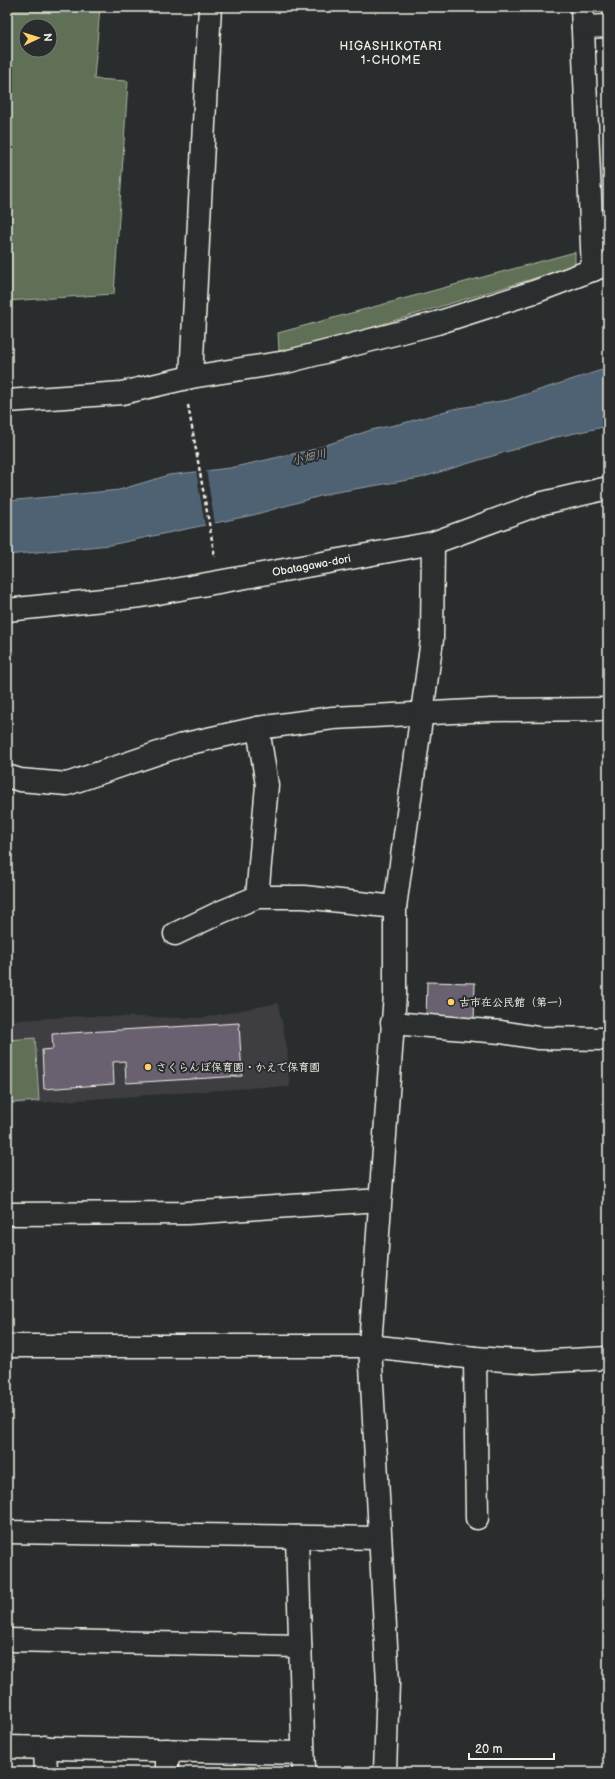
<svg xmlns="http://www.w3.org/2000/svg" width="615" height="1779" font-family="'Balsamiq Sans','Klee One',sans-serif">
<rect width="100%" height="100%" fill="#2a2d2e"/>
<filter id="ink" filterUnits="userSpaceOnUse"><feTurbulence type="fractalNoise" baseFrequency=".025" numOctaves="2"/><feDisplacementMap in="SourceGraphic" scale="8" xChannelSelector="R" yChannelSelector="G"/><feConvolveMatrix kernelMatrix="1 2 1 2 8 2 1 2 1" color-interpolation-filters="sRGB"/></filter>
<g filter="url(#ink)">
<!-- built -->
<path fill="#3d3c42" d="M 278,1003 L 287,1047 L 290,1087 L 263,1087 L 7,1105 L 7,1021 L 81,1016 L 201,1018 Z"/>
<!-- green -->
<path fill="#5f6f57" stroke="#aab0a0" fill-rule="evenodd" d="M 7,7 L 100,7 L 94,79 L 128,81 L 114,294 L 7,301 ZM 26,26 L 50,26 L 50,50 L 26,50 Z
M 575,252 L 575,266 L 323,342 L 279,351 L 278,333 Z
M 35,1038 L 39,1101 L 7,1103 L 7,1040 Z"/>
<!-- water -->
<path fill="#506273" stroke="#929ba2" d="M 608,368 L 608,426 L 552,438 L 420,478 L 331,493 L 253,515 L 110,545 L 7,555 L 7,501 L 119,490 L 169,475 L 230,468 L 311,450 L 371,430 L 404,423 L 453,409 L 508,400 Z"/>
<!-- pier -->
<path fill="#2a2d2e" d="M 206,469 L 215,524 L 205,526 L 196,470 Z"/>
<!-- building -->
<path fill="#696070" stroke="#f4f1e8" d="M 427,982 L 475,983 L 474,1022 L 426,1021 Z
M 239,1023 L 242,1076 L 126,1083 L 125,1061 L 113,1062 L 114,1084 L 44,1089 L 42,1050 L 53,1049 L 52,1034 Z"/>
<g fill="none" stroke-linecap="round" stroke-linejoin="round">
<defs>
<g id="minor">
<path d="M 582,7 L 593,270"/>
<path d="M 583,27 L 608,26"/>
<path d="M 191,377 L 210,7"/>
<path d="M 7,401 L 122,393 L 191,377 L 286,362 L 437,323 L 537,291 L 608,264"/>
<path id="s1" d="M 7,610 L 141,596 L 433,543 L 539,504 L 608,488"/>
<path d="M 7,776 L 20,780 L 67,784 L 185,744 L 258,728 L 333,718 L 492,710 L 608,709"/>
<path d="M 257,897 L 267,785 L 258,728"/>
<path d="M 175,934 L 221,912 L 257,897 L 304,897 L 395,907"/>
<path d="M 392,1023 L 501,1032 L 538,1038 L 608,1039"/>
<path d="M 7,1214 L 187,1213 L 380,1200"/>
<path d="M 7,1346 L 370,1346 L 475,1358 L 535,1362 L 608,1358"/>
<path d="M 475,1358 L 477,1518"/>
<path d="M 7,1532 L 380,1538"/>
<path d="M 297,1537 L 304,1772"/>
<path d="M 7,1640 L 300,1646"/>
<path d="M 7,1747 L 303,1753"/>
<path d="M 45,1747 L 46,1772"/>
<path d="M 167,1750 L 167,1772"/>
<path d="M 385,1772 L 388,1683 L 370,1346 L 395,994 L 395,907 L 432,640 L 433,543"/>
</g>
</defs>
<!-- minor casing -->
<use href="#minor" stroke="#f4f1e8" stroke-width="25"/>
<!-- path -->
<path stroke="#f4f1e8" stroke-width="2.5" stroke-dasharray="4 3" stroke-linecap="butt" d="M 188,405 L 215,557"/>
<!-- minor -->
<use href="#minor" stroke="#2a2d2e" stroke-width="22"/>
</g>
</g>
<!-- markers -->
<g fill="#ffd166" stroke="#2a2d2e" stroke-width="1.5">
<circle cx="451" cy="1002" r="4"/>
<circle cx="148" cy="1067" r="4"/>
</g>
<g text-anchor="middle" stroke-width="4" stroke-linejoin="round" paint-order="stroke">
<!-- street labels -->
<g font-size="11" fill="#f4f1e8" stroke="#2a2d2e">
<text dy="4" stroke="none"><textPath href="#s1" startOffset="308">Obatagawa-dori</textPath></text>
</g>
<!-- poi labels -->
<g font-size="11" font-weight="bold" fill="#f4f1e8" stroke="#2a2d2e" text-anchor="start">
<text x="459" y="1006">古市在公民館（第一）</text>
<text x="156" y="1071">さくらんぼ保育園・かえで保育園</text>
</g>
<!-- neighbourhood labels -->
<g font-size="12" letter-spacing="1" fill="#f4f1e8" stroke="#2a2d2e">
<text x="391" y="50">HIGASHIKOTARI<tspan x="391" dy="14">1-CHOME</tspan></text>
</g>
<!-- water labels -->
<g font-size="12" font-style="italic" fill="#b2b8b9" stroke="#2a2d2e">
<text transform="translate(309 457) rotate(-14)" y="4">小畑川</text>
</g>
</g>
<!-- margin -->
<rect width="615" height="1779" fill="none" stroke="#2a2d2e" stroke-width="24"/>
<rect x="12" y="12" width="591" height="1755" fill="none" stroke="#f4f1e8" stroke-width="1.5" filter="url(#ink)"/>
<!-- north arrow -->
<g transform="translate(38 38) rotate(86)"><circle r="19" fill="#2a2d2e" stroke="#7b7b78"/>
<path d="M0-3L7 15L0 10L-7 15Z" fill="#ffd166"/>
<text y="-6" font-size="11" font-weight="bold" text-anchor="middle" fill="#f4f1e8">N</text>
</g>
<!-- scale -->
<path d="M469 1753v6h85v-6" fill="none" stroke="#f4f1e8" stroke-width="2"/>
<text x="475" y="1753" font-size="12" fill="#f4f1e8" stroke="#2a2d2e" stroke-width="3" paint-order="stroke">20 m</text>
</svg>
